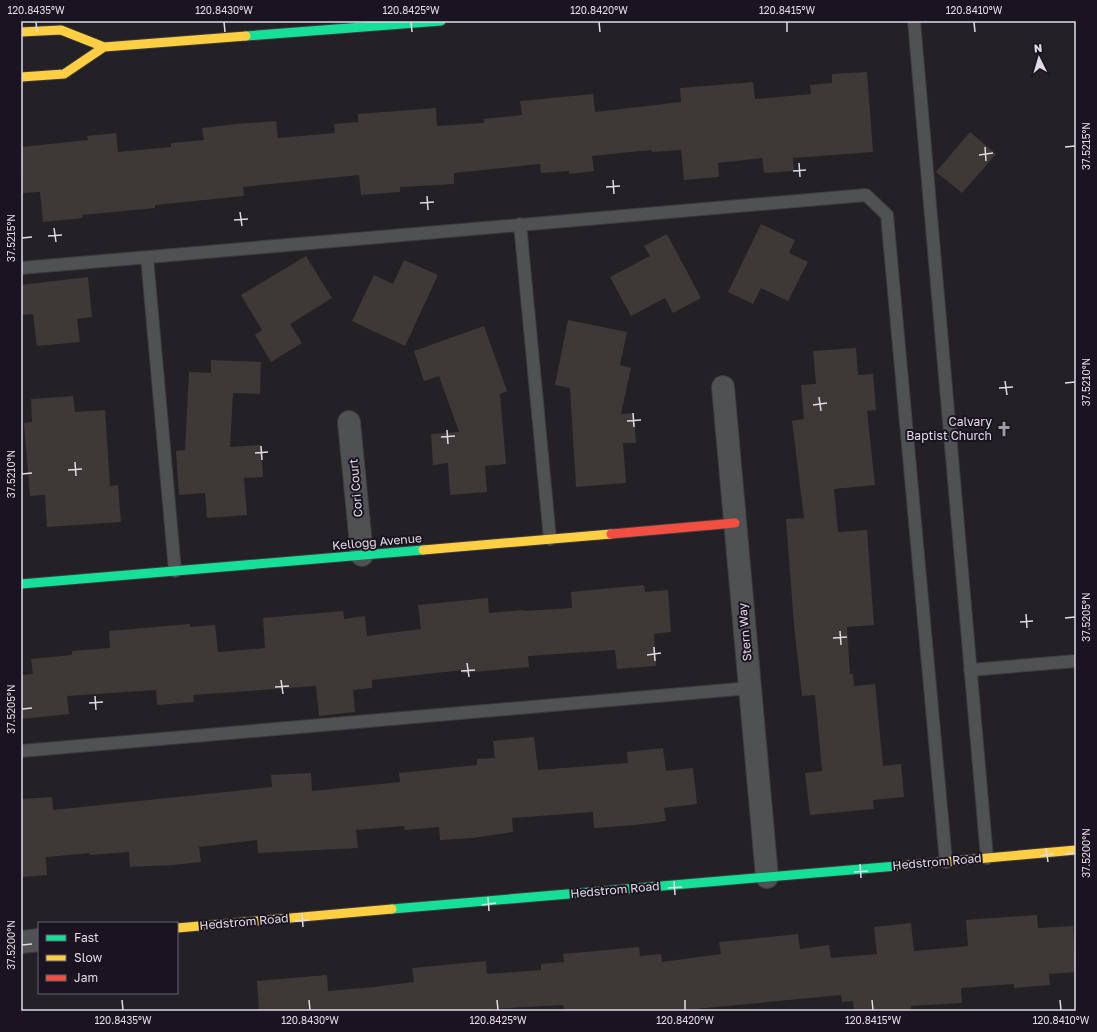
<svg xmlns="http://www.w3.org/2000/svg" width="1097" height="1032" font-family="'Golos Text',sans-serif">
<rect width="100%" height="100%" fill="#232026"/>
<!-- building -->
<path fill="#3e3937" d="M 867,72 L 873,152 L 793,158 L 794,171 L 764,173 L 762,158 L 718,163 L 719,177 L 684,180 L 681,150 L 652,152 L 651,150 L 592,156 L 594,171 L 569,174 L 569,171 L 541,173 L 540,164 L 454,173 L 454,184 L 400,187 L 400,192 L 361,195 L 359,175 L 243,187 L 244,196 L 155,205 L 155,208 L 82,215 L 83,218 L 43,222 L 40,192 L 23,193 L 21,147 L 88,140 L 87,136 L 116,133 L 118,152 L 171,147 L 171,143 L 204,140 L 202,128 L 236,124 L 276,121 L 278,138 L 335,133 L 334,124 L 358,122 L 358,114 L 436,108 L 437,126 L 484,123 L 484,119 L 522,115 L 520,101 L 593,94 L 595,112 L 681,102 L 680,88 L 753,82 L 755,99 L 811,94 L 810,85 L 832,83 L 832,74 Z
M 970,132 L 996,154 L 962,193 L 936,172 Z
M 761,224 L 795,240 L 789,253 L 808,262 L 788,301 L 761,288 L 753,304 L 728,292 Z
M 667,234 L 701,298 L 673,313 L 665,298 L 631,316 L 610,277 L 650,256 L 644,246 Z
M 306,256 L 332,298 L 290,324 L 302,343 L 271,362 L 255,335 L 262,330 L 241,295 Z
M 404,260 L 438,275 L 405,346 L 352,321 L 374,275 L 393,284 Z
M 88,277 L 92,317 L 77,319 L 80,342 L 37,346 L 33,314 L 21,315 L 21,285 Z
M 568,320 L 627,332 L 620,365 L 631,368 L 621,414 L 634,413 L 636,443 L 623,443 L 626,483 L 576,487 L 570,388 L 555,385 Z
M 484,326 L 507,391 L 500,394 L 506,464 L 485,466 L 487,492 L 450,495 L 448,463 L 433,465 L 431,434 L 459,432 L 439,376 L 424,381 L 414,351 Z
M 856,348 L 858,375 L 873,374 L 876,410 L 867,411 L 875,485 L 834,489 L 838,532 L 867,530 L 874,625 L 847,627 L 850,674 L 853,674 L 854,686 L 875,684 L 883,766 L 901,764 L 904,797 L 873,800 L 874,809 L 810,815 L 805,773 L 822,771 L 815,695 L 802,696 L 794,625 L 786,519 L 804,518 L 792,421 L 804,419 L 801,385 L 816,384 L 813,351 Z
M 211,360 L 261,362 L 260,394 L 233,393 L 230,447 L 261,445 L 263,477 L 244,478 L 247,515 L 207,518 L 205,493 L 179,495 L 176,451 L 185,450 L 189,372 L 211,373 Z
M 73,396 L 75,412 L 105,410 L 110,486 L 118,485 L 121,522 L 47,527 L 45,495 L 30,496 L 24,423 L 32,422 L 31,399 Z
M 644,585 L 645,592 L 668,590 L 671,632 L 654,634 L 656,666 L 617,669 L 615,650 L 528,656 L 529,667 L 463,673 L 463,670 L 372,680 L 372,688 L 353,690 L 355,712 L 319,716 L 316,686 L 193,695 L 194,702 L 157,705 L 156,690 L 67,696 L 69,714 L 21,719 L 21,675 L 33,674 L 31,659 L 72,655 L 72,651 L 110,648 L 109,631 L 190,624 L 190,627 L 215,625 L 218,652 L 265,648 L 263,618 L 343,611 L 344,619 L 365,616 L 367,636 L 421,629 L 418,605 L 488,598 L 489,613 L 524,610 L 524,611 L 572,608 L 571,592 Z
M 534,737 L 538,770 L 628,763 L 627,752 L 663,748 L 666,771 L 693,768 L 697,804 L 664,808 L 666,821 L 635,825 L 594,828 L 593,812 L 512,818 L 513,832 L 472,838 L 440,840 L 439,827 L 405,830 L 404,826 L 356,830 L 358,848 L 258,853 L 257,840 L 199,847 L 201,862 L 173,865 L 130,867 L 129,852 L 90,855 L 90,853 L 46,857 L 47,875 L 21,877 L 21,799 L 52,797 L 53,810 L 272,787 L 271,775 L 311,773 L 312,791 L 400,782 L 399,773 L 477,765 L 477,759 L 495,758 L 493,741 Z
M 1037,915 L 1038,928 L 1073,926 L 1076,972 L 1049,974 L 1050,985 L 1014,988 L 1014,984 L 961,988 L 962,1003 L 911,1006 L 911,1011 L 854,1011 L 853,1001 L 842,1002 L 841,995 L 674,1011 L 564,1011 L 563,1005 L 492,1009 L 493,1011 L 259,1011 L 257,981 L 327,975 L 328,991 L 374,987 L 414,982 L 412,968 L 486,961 L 487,974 L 541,970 L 541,964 L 564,962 L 563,954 L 639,947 L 640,956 L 661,954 L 662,962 L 721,954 L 719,942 L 798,934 L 800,949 L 829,945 L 831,958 L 877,954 L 874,927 L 911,923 L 914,951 L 968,946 L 966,920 Z"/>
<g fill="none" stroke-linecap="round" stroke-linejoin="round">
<defs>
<path id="lane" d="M 914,21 L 987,858
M 520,224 L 550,539
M 147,257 L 175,571
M 21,268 L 866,195 L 887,215 L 946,862
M 970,670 L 1076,661
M 21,751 L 750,688"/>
<path id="street" d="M 723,387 L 767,877
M 349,422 L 362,555
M 21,942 L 39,940"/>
<path id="fast" d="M 246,36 L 441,21
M 21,584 L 423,550
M 392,909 L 897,866"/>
<path id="slow" d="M 21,32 L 61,30 L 104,47 L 246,36
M 21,77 L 64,74 L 104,47
M 423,550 L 611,534
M 897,866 L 1076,850
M 177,928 L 392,909"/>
<path id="jam" d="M 611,534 L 735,523"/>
</defs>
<!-- lane casing -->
<use href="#lane" stroke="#3d3b40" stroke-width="14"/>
<!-- street casing -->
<use href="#street" stroke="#3d3b40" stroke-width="24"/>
<!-- fast casing -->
<use href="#fast" stroke="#3d3b40" stroke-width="11"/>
<!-- slow casing -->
<use href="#slow" stroke="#3d3b40" stroke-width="11"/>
<!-- jam casing -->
<use href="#jam" stroke="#3d3b40" stroke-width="11"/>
<!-- lane -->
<use href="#lane" stroke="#4f5152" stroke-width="12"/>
<!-- street -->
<use href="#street" stroke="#4f5152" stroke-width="22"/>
<!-- fast -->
<use href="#fast" stroke="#16e098" stroke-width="9"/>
<!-- slow -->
<use href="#slow" stroke="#ffcf43" stroke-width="9"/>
<!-- jam -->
<use href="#jam" stroke="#f24e42" stroke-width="9"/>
</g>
<!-- ticks -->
<path fill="none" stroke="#e0dbe5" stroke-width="1.5" d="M 36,22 L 37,32M 224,22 L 225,32M 411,22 L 412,32M 599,22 L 600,32M 787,22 L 787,32M 974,22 L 975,32M 985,147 L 986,161M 1065,147 L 1075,146M 979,155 L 993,153M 799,163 L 800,177M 793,171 L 806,170M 613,180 L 614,194M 606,187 L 620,186M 427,196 L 428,210M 420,203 L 434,202M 240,212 L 242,226M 234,220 L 248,219M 54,228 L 56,242M 48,236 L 62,235M 22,238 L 32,237M 1005,381 L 1007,395M 1065,383 L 1075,382M 999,388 L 1013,387M 819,397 L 821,411M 813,405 L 827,403M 633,413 L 634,427M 627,421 L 641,420M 447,430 L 448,444M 441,437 L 455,436M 261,446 L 262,460M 255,453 L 268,452M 75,462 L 76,476M 68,470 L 82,469M 22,474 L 32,473M 1026,614 L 1027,628M 1065,618 L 1075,617M 1020,622 L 1033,621M 840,631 L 841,645M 833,638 L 847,637M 654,647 L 655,661M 647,655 L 661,653M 467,663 L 469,677M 461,671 L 475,670M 281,680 L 283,694M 275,687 L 289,686M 95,696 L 96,710M 89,703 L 103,702M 22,709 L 32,708M 1046,848 L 1048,862M 1065,854 L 1075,853M 1040,856 L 1054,854M 860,864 L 861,878M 854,872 L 868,871M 674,881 L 675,895M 668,888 L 682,887M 488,897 L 489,911M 482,905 L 496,903M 302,913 L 303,927M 295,921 L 309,920M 22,945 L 32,944M 122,1000 L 123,1010M 309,1000 L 310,1010M 497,1000 L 498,1010M 685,1000 L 685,1010M 872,1000 L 873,1010M 1060,1000 L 1061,1010"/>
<!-- icons -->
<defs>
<symbol id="church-bare" viewBox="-9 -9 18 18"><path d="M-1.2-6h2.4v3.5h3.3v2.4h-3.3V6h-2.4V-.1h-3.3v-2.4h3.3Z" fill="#9e9aa2" stroke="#1a1321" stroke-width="2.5" paint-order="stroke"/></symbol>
</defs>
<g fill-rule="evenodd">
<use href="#church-bare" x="993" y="418" width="22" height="22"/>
</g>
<g text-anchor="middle" stroke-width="4" stroke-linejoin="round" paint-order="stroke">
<!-- poi labels -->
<g font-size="12" fill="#e0dbe5" stroke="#1a1321" text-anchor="end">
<text x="992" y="426">Calvary<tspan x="992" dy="14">Baptist Church</tspan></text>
</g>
<!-- street labels -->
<g font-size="12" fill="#e0dbe5" stroke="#1a1321">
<text transform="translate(356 488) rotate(-95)" y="4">Cori Court</text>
<text transform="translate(377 542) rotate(-5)" y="4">Kellogg Avenue</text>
<text transform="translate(745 632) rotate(-95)" y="4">Stern Way</text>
<text transform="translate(937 862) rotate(-5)" y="4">Hedstrom Road</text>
<text transform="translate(615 890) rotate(-5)" y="4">Hedstrom Road</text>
<text transform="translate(244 922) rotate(-5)" y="4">Hedstrom Road</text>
</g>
</g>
<!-- border -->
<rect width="1097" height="1032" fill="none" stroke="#1a1321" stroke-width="44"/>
<!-- legend -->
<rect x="38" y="922" width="140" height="72" fill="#1a1321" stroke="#69636f"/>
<rect x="46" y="935" width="20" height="6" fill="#16e098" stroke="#69636f"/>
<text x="74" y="942" font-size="12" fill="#e0dbe5">Fast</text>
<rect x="46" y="955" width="20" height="6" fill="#ffcf43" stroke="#69636f"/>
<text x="74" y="962" font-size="12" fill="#e0dbe5">Slow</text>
<rect x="46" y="975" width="20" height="6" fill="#f24e42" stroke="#69636f"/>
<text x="74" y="982" font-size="12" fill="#e0dbe5">Jam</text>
<!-- north arrow -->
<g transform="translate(1039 58) rotate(355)" stroke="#1a1321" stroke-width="3" paint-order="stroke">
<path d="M0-3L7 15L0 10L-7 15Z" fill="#e0dbe5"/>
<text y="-6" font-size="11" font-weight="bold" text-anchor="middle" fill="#e0dbe5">N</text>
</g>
<rect x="22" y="22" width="1053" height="988" fill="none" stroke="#e0dbe5" stroke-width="1.5"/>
<g font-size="10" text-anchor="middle" fill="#e0dbe5">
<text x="36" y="14">120.8435°W</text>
<text x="224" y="14">120.8430°W</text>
<text x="411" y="14">120.8425°W</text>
<text x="599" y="14">120.8420°W</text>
<text x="787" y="14">120.8415°W</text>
<text x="974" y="14">120.8410°W</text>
<text transform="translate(1086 146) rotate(-90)" y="4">37.5215°N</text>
<text transform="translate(11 238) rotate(-90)" y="4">37.5215°N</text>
<text transform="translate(1086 382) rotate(-90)" y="4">37.5210°N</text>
<text transform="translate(11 474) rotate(-90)" y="4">37.5210°N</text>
<text transform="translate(1086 617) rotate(-90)" y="4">37.5205°N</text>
<text transform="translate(11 709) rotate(-90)" y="4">37.5205°N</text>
<text transform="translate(1086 853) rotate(-90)" y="4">37.5200°N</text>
<text transform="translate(11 945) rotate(-90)" y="4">37.5200°N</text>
<text x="123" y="1024">120.8435°W</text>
<text x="310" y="1024">120.8430°W</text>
<text x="498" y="1024">120.8425°W</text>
<text x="685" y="1024">120.8420°W</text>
<text x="873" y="1024">120.8415°W</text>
<text x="1061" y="1024">120.8410°W</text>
</g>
</svg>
